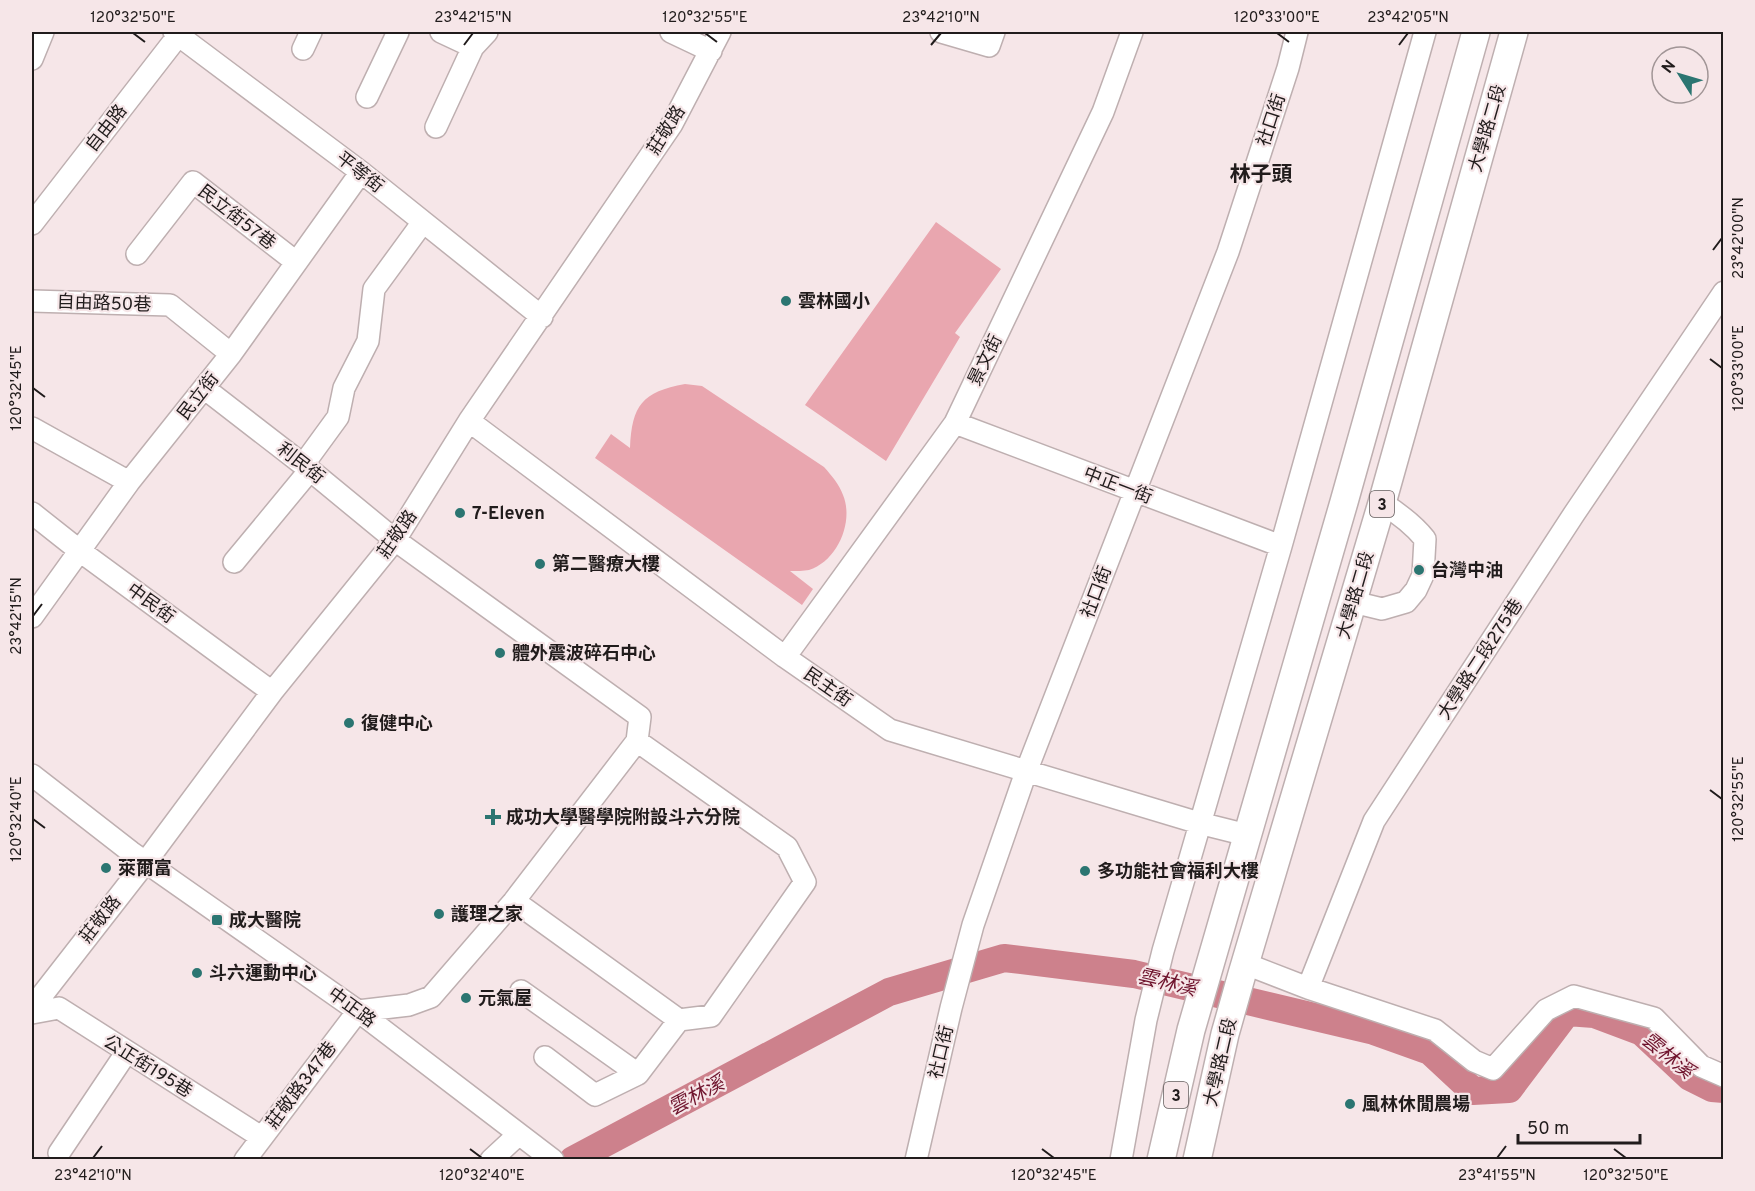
<svg xmlns="http://www.w3.org/2000/svg" width="1755" height="1191" font-family="Overpass,'Noto Sans TC',sans-serif">
<rect width="100%" height="100%" fill="#f6e6e8"/>
<!-- pitch -->
<path fill="#e9a6af" d="M 936,222 L 1001,269 L 955,333 L 960,337 L 886,461 L 805,405 Z
M 685,384 L 702,386 L 824,467 C 832,476 839,484 843,495 C 854,521 838,561 809,570 C 804,571 796,571 790,571 L 813,589 L 802,605 L 595,458 L 611,434 L 630,448 C 632,405 642,392 685,384 Z"/>
<g fill="none" stroke-linecap="round" stroke-linejoin="round">
<!-- river -->
<path stroke="#cd818c" stroke-width="28" d="M 573,1160 L 889,992 L 1004,958 L 1134,974 L 1374,1031 L 1430,1051 L 1473,1091 L 1509,1089 L 1567,1012 L 1594,1014 L 1642,1032 L 1690,1077 L 1712,1088 L 1724,1089"/>
<defs>
<path id="minor" d="M 174,32 L 361,172 L 542,317
M 441,32 L 473,47 L 487,32
M 671,32 L 711,51
M 941,32 L 989,46 L 994,32
M 303,49 L 311,32
M 32,59 L 43,32
M 367,97 L 398,32
M 436,127 L 473,47
M 32,224 L 181,32
M 137,254 L 193,182 L 296,262
M 32,301 L 170,305 L 231,354
M 204,388 L 310,470 L 395,540 L 640,717 L 637,741 L 514,901 L 431,997 L 409,1005 L 358,1011 L 245,1160
M 469,421 L 785,657 L 890,730 L 1199,823 L 1247,835
M 955,423 L 1281,546
M 32,428 L 129,482
M 303,465 L 338,417 L 344,388 L 368,341 L 374,289 L 423,222
M 32,513 L 80,551 L 272,692
M 234,562 L 310,470
M 1353,602 L 1382,609 L 1406,602 L 1416,590 L 1423,575 L 1425,539 C 1413,524 1398,513 1382,503
M 32,617 L 129,482 L 231,354 L 361,172
M 785,657 L 955,423 L 1103,112 L 1132,32
M 32,775 L 131,852 L 358,1011 L 553,1160
M 514,901 L 679,1020 L 711,1016 L 805,882 L 787,847 L 637,741
M 1246,964 L 1308,988 L 1374,821 L 1574,514 L 1724,292
M 1308,988 L 1435,1030 L 1474,1061 L 1493,1069 L 1546,1010 L 1574,996 L 1654,1018 L 1701,1066 L 1724,1076
M 521,991 L 638,1074
M 32,1008 L 145,863 L 272,692 L 395,540 L 469,421 L 672,124 L 720,32
M 32,1013 L 59,1008 L 261,1137
M 545,1057 L 595,1095 L 638,1074 L 679,1020
M 59,1153 L 126,1053
M 491,1160 L 519,1134
M 916,1160 L 951,1008 L 973,925 L 1026,772 L 1228,252 L 1288,68 L 1297,32
M 1121,1160 L 1146,1020 L 1163,951 L 1281,546 L 1425,32"/>
<path id="major" d="M 1161,1160 L 1191,1030 L 1344,502 L 1476,32
M 1197,1160 L 1225,1034 L 1242,974 L 1382,503 L 1514,32"/>
</defs>
<!-- minor casing -->
<use href="#minor" stroke="#beafb0" stroke-width="24"/>
<!-- major casing -->
<use href="#major" stroke="#beafb0" stroke-width="30"/>
<!-- minor -->
<use href="#minor" stroke="#fff" stroke-width="21"/>
<!-- major -->
<use href="#major" stroke="#fff" stroke-width="27"/>
</g>
<!-- ticks -->
<path fill="none" stroke="#211c1c" stroke-width="2" d="M 133,33 L 145,42M 705,33 L 717,42M 1277,33 L 1289,42M 464,45 L 473,33M 931,45 L 941,33M 1399,45 L 1408,33M 1713,250 L 1722,238M 1710,359 L 1722,368M 33,388 L 45,397M 33,616 L 42,604M 1710,790 L 1722,799M 33,819 L 45,828M 470,1149 L 482,1158M 1042,1149 L 1054,1158M 1614,1149 L 1626,1158M 93,1158 L 102,1146M 1497,1158 L 1506,1146"/>
<!-- markers -->
<g fill="#2b7571" stroke="#f6e6e8" stroke-width="2">
<circle cx="786" cy="301" r="6"/>
<circle cx="460" cy="513" r="6"/>
<circle cx="540" cy="564" r="6"/>
<circle cx="1419" cy="570" r="6"/>
<circle cx="500" cy="653" r="6"/>
<circle cx="349" cy="723" r="6"/>
<path d="M490 808h6v6h6v6h-6v6h-6v-6h-6v-6h6z"/>
<circle cx="106" cy="868" r="6"/>
<circle cx="1085" cy="871" r="6"/>
<circle cx="439" cy="914" r="6"/>
<rect x="211" y="914" width="12" height="12" rx="3"/>
<circle cx="197" cy="973" r="6"/>
<circle cx="466" cy="998" r="6"/>
<circle cx="1350" cy="1104" r="6"/>
</g>
<g text-anchor="middle" stroke-width="4.5" stroke-linejoin="round" paint-order="stroke">
<!-- shield labels -->
<g fill="#f6e6e8" stroke="#615959" stroke-width="1.5">
<rect x="1370" y="491" width="24" height="26" rx="4.5"/>
<rect x="1164" y="1082" width="24" height="26" rx="4.5"/>
</g>
<g font-size="16" font-weight="bold" fill="#211c1c">
<text x="1382" y="510">3</text>
<text x="1176" y="1101">3</text>
</g>
<!-- street labels -->
<g font-size="18" fill="#211c1c" stroke="#f6e6e8">
<text transform="translate(1271 120) rotate(-72)" y="6">社口街</text>
<text transform="translate(106 128) rotate(-52)" y="6">自由路</text>
<text transform="translate(1487 128) rotate(-74)" y="6">大學路二段</text>
<text transform="translate(666 130) rotate(-58)" y="6">莊敬路</text>
<text transform="translate(360 172) rotate(38)" y="6">平等街</text>
<text transform="translate(237 217) rotate(38)" y="6">民立街57巷</text>
<text transform="translate(104 303) rotate(2)" y="6">自由路50巷</text>
<text transform="translate(985 360) rotate(-64)" y="6">景文街</text>
<text transform="translate(198 396) rotate(-52)" y="6">民立街</text>
<text transform="translate(301 463) rotate(38)" y="6">利民街</text>
<text transform="translate(1118 485) rotate(21)" y="6">中正一街</text>
<text transform="translate(397 534) rotate(-55)" y="6">莊敬路</text>
<text transform="translate(1096 592) rotate(-69)" y="6">社口街</text>
<text transform="translate(1355 595) rotate(-74)" y="6">大學路二段</text>
<text transform="translate(151 603) rotate(36)" y="6">中民街</text>
<text transform="translate(1480 659) rotate(-57)" y="6">大學路二段275巷</text>
<text transform="translate(828 687) rotate(35)" y="6">民主街</text>
<text transform="translate(100 919) rotate(-52)" y="6">莊敬路</text>
<text transform="translate(352 1007) rotate(36)" y="6">中正路</text>
<text transform="translate(941 1052) rotate(-77)" y="6">社口街</text>
<text transform="translate(1220 1062) rotate(-77)" y="6">大學路二段</text>
<text transform="translate(148 1066) rotate(32)" y="6">公正街195巷</text>
<text transform="translate(301 1085) rotate(-53)" y="6">莊敬路347巷</text>
</g>
<!-- poi labels -->
<g font-size="18" font-weight="bold" fill="#211c1c" stroke="#f6e6e8" text-anchor="start">
<text x="798" y="307">雲林國小</text>
<text x="472" y="519">7-Eleven</text>
<text x="552" y="570">第二醫療大樓</text>
<text x="1431" y="576">台灣中油</text>
<text x="512" y="659">體外震波碎石中心</text>
<text x="361" y="729">復健中心</text>
<text x="506" y="823">成功大學醫學院附設斗六分院</text>
<text x="118" y="874">萊爾富</text>
<text x="1097" y="877">多功能社會福利大樓</text>
<text x="451" y="920">護理之家</text>
<text x="229" y="926">成大醫院</text>
<text x="209" y="979">斗六運動中心</text>
<text x="478" y="1004">元氣屋</text>
<text x="1362" y="1110">風林休閒農場</text>
</g>
<!-- water labels -->
<g font-size="20" font-style="italic" fill="#6f142d" stroke="#f6e6e8">
<text transform="translate(1167 982) rotate(13)" y="7">雲林溪</text>
<text transform="translate(1668 1055) rotate(39)" y="7">雲林溪</text>
<text transform="translate(696 1095) rotate(-28)" y="7">雲林溪</text>
</g>
<!-- quarter labels -->
<g font-size="21" font-weight="bold" fill="#211c1c" stroke="#f6e6e8">
<text x="1261" y="181">林子頭</text>
</g>
</g>
<!-- border -->
<rect width="1755" height="1191" fill="none" stroke="#f6e6e8" stroke-width="66"/>
<!-- north arrow -->
<g transform="translate(1680 75) rotate(307)"><circle r="28" fill="#f6e6e8" stroke="#a19596" stroke-width="1.5"/>
<path d="M0-4.5L10 22L0 15L-10 22Z" fill="#2b7571"/>
<text y="-9" font-size="16" font-weight="bold" text-anchor="middle" fill="#211c1c">N</text>
</g>
<!-- scale -->
<path d="M1518 1134v9h122v-9" fill="none" stroke="#211c1c" stroke-width="3"/>
<text x="1527" y="1134" font-size="18" fill="#211c1c" stroke="#f6e6e8" stroke-width="4.5" paint-order="stroke">50 m</text>
<rect x="33" y="33" width="1689" height="1125" fill="none" stroke="#211c1c" stroke-width="2"/>
<g font-size="15" text-anchor="middle" fill="#211c1c">
<text x="133" y="22">120°32'50"E</text>
<text x="473" y="22">23°42'15"N</text>
<text x="705" y="22">120°32'55"E</text>
<text x="941" y="22">23°42'10"N</text>
<text x="1277" y="22">120°33'00"E</text>
<text x="1408" y="22">23°42'05"N</text>
<text transform="translate(1738 238) rotate(-90)" y="5">23°42'00"N</text>
<text transform="translate(1738 368) rotate(-90)" y="5">120°33'00"E</text>
<text transform="translate(16 388) rotate(-90)" y="5">120°32'45"E</text>
<text transform="translate(16 616) rotate(-90)" y="5">23°42'15"N</text>
<text transform="translate(1738 799) rotate(-90)" y="5">120°32'55"E</text>
<text transform="translate(16 819) rotate(-90)" y="5">120°32'40"E</text>
<text x="93" y="1180">23°42'10"N</text>
<text x="482" y="1180">120°32'40"E</text>
<text x="1054" y="1180">120°32'45"E</text>
<text x="1497" y="1180">23°41'55"N</text>
<text x="1626" y="1180">120°32'50"E</text>
</g>
</svg>
